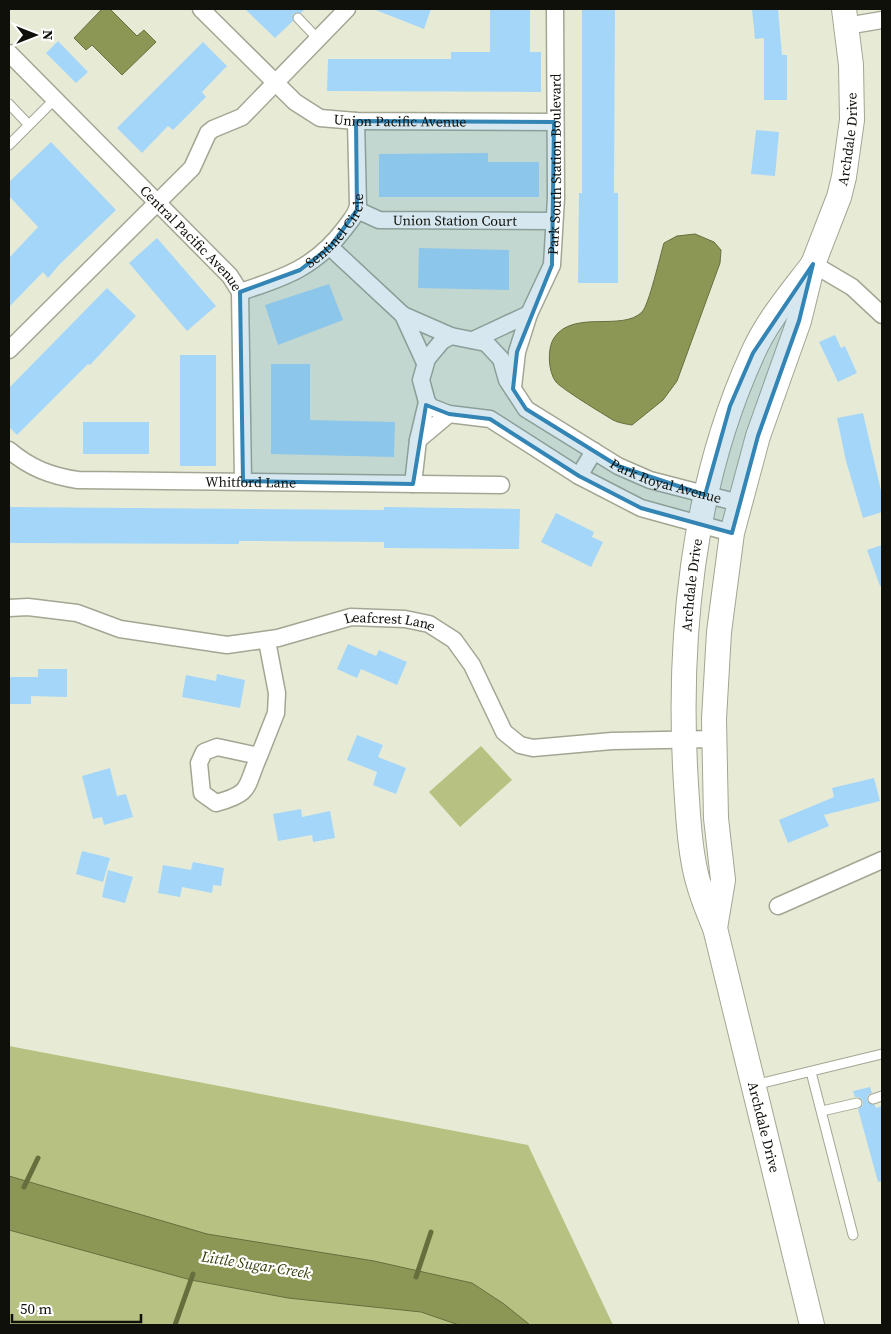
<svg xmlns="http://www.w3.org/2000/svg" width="891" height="1334" font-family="'Source Serif 4',serif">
<rect width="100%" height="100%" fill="#e7ebd6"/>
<!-- green -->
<path fill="#b7c181" d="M 481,746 L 512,780 L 460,827 L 429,792 Z
M 9,1046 L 528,1145 L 613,1325 L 9,1325 Z"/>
<!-- water -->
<path fill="#8d9755" stroke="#676e3e" d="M 102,9 L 110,9 L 137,36 L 144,30 L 156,42 L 122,75 L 92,45 L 86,50 L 74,38 Z
M 695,234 L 714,242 L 721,250 L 720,263 L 677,381 L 663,400 L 632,425 C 626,424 619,423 613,420 C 603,414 562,389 556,382 C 548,372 547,348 554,338 C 573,309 622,332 642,312 C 649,305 660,256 664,243 L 677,236 Z
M 9,1176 L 207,1234 L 374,1261 L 472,1283 L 504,1304 L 530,1325 L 459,1325 L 421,1312 L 288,1298 L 191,1280 L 9,1230 Z"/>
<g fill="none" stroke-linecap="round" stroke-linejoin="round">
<!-- stream -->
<path stroke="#676e3e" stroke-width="5" d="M 24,1187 L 38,1158
M 416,1277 L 431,1232
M 175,1325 L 193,1274"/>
</g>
<!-- building -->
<path fill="#a4d6f9" d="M 245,9 L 305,9 L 301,13 L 293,14 L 293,21 L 275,38 Z
M 373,9 L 431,9 L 424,29 Z
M 490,9 L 530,9 L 530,52 L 541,52 L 541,92 L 327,91 L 328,59 L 451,59 L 451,52 L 490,52 Z
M 582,9 L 615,9 L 614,193 L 618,193 L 618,283 L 578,283 L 579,193 L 582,193 Z
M 752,9 L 778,9 L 782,55 L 787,55 L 787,100 L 764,100 L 764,38 L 755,39 Z
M 58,41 L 88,72 L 76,83 L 46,53 Z
M 203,42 L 227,66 L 202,92 L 206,97 L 173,130 L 168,126 L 142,153 L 117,128 Z
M 756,130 L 779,132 L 775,176 L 751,174 Z
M 51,142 L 116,210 L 59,265 L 48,278 L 43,272 L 9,307 L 9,258 L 38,227 L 9,196 L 9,182 Z
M 488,153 L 488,162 L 539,162 L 539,197 L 379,197 L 379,154 Z
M 157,238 L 216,306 L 187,331 L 129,263 Z
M 419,248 L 509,250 L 509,290 L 418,288 Z
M 329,284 L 343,320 L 278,345 L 265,305 Z
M 107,288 L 136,316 L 90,365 L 88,364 L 17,435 L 9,427 L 9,388 Z
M 835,335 L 841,348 L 845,346 L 857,373 L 838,382 L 819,342 Z
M 180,355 L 216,355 L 216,466 L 180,466 Z
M 271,364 L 310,364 L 310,420 L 395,422 L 394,457 L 271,454 Z
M 863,413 L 882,495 L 882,512 L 863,518 L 846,461 L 837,418 Z
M 83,422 L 149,422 L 149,454 L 83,454 Z
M 9,507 L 384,510 L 384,507 L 520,509 L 519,549 L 384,548 L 384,542 L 239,541 L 239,544 L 9,543 Z
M 556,513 L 594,532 L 592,537 L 603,542 L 591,567 L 541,542 Z
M 882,545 L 882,586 L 880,586 L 867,550 Z
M 348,644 L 376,656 L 379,650 L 407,662 L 397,685 L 361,669 L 357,678 L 337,669 Z
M 38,669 L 67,669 L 67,697 L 31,696 L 31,704 L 9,704 L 9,677 L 38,677 Z
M 217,674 L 245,680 L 240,708 L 182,697 L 186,675 L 216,681 Z
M 357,735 L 383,745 L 378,757 L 406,768 L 396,794 L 373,785 L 377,772 L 347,760 Z
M 110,768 L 117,796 L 126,794 L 133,817 L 104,825 L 102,817 L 93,819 L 82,776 Z
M 874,778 L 880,801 L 824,815 L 829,826 L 788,843 L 779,820 L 834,797 L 832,788 Z
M 301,809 L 302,817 L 330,811 L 335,838 L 313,842 L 312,835 L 278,841 L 273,814 Z
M 82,851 L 110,858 L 103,882 L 76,874 Z
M 193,862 L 224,868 L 221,886 L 213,885 L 212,893 L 182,887 L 180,897 L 158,893 L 163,865 L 191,870 Z
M 108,870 L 133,877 L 125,903 L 102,897 Z
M 870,1087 L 872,1093 L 868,1095 L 867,1101 L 875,1105 L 876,1108 L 882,1106 L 882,1181 L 878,1182 L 858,1109 L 863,1105 L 863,1101 L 859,1097 L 855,1097 L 853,1091 Z"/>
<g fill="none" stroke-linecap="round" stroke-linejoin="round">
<defs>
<path id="lane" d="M 298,18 L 318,39
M 9,104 L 29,125
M 9,145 L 55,99
M 811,1072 L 853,1235
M 754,1085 L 882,1054
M 873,1099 L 882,1096
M 822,1111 L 857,1103"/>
<g id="street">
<path id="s1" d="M 201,9 L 295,102 L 320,118 L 356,121 L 554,122"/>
<path d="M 846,26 L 882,20"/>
<path id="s2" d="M 9,53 L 230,276 L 240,292 L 243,481"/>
<path id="s3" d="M 357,210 L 379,220 L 554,221"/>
<path d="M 330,247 L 403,315"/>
<path d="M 813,264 L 852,287 L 882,315"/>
<path id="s4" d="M 240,292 C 284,278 316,267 345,228 C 350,221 357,214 358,205 L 356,121"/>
<path id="s5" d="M 529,314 L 552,265 L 556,198 L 555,9"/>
<path d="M 473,340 L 529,314 L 517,352 L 513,387"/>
<path d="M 9,350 L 192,168 L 208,133 L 213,129 L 242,117 L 347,9"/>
<path d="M 425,363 L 403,315 L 451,336"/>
<path d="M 427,402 L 418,440 L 449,414"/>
<path id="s6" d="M 9,450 C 30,468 51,476 78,480 L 501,485"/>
<path d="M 579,476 L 594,451"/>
<path d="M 413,484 L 418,440"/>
<path id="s7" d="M 732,533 L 641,508 L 579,476 L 490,419 L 449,414 L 431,407 L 427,402 L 421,380 L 427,359 L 442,341 L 451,336 L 486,343 L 501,359 L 507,380 L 526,409 L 618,466 L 650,480 L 739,503"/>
<path id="s8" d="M 9,608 L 28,607 L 77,613 L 120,629 L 227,645 L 278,638 L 351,617 L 405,619 L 429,624 L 454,640 L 472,665 L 504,732 L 520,745 L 533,748 L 612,741 L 714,739"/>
<path d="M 259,756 L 217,747 L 204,752 L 199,763 L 202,793 L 216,803 C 253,793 245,787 259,756 L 276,713 L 277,693 L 267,641"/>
<path d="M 778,906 L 882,860"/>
</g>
<g id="secondary">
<path id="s9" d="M 715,928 L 723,880 L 716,818 L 714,719 L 719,632 L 732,533 L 758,436 L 799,321 L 813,264 L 839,197 L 844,177 L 852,120 L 851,65 L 844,9"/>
<path id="s10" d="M 812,1325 L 715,928 C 709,914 703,900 699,885 C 690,857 688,815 686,784 C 677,641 692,487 752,355 C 766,322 791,293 813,264"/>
</g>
</defs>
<!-- lane casing -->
<use href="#lane" stroke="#a2a692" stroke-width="11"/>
<!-- street casing -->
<use href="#street" stroke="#a2a692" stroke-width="19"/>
<!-- secondary casing -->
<use href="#secondary" stroke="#a2a692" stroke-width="26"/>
<!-- lane -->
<use href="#lane" stroke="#fff" stroke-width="9"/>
<!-- street -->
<use href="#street" stroke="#fff" stroke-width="16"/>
<!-- secondary -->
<use href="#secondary" stroke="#fff" stroke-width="24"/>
</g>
<!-- marked area -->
<path fill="#3285b5" fill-opacity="0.2" stroke="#3285b5" stroke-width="4" stroke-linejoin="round" d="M 356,121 L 554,122 L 552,265 L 517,352 L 513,389 L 526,409 L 618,466 L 705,495 L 730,406 L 753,353 L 813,264 L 799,321 L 758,436 L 732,533 L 641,508 L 579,476 L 490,419 L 449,414 L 426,405 L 413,484 L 243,481 L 240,292 L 300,270 L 330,247 L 357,210 Z"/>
<g text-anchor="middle" stroke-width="4.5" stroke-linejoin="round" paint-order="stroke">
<!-- street labels -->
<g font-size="14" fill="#0f1009" stroke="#fff">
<text dy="5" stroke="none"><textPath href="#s1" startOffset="242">Union Pacific Avenue</textPath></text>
<text dy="5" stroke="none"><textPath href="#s9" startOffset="809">Archdale Drive</textPath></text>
<text dy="5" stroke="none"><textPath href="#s5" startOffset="155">Park South Station Boulevard</textPath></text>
<text dy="5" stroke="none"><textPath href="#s3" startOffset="100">Union Station Court</textPath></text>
<text dy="5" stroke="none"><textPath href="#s4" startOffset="118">Sentinel Circle</textPath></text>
<text dy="5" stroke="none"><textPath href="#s2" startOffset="260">Central Pacific Avenue</textPath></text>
<text dy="5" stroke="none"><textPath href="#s7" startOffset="688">Park Royal Avenue</textPath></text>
<text dy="5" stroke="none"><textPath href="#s6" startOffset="249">Whitford Lane</textPath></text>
<text dy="5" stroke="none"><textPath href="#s10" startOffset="756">Archdale Drive</textPath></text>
<text dy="5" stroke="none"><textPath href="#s8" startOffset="389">Leafcrest Lane</textPath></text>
<text transform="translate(764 1127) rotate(76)" y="5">Archdale Drive</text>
</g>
<!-- water labels -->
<g font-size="15" font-style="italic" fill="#353b06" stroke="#fff">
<text transform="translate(256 1265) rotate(9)" y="5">Little Sugar Creek</text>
</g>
</g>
<!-- border -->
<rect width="891" height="1334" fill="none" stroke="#0f1009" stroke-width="20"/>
<!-- north arrow -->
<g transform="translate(35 35) rotate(90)" stroke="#ffffff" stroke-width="4" paint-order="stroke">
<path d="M0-4L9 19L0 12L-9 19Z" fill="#0f1009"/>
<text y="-8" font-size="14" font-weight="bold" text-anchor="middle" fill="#0f1009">N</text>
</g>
<!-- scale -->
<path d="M12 1314v8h129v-8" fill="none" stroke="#0f1009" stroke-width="2.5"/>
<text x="20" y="1314" font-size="15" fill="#0f1009" stroke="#ffffff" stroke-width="4" paint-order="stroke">50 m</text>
</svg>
